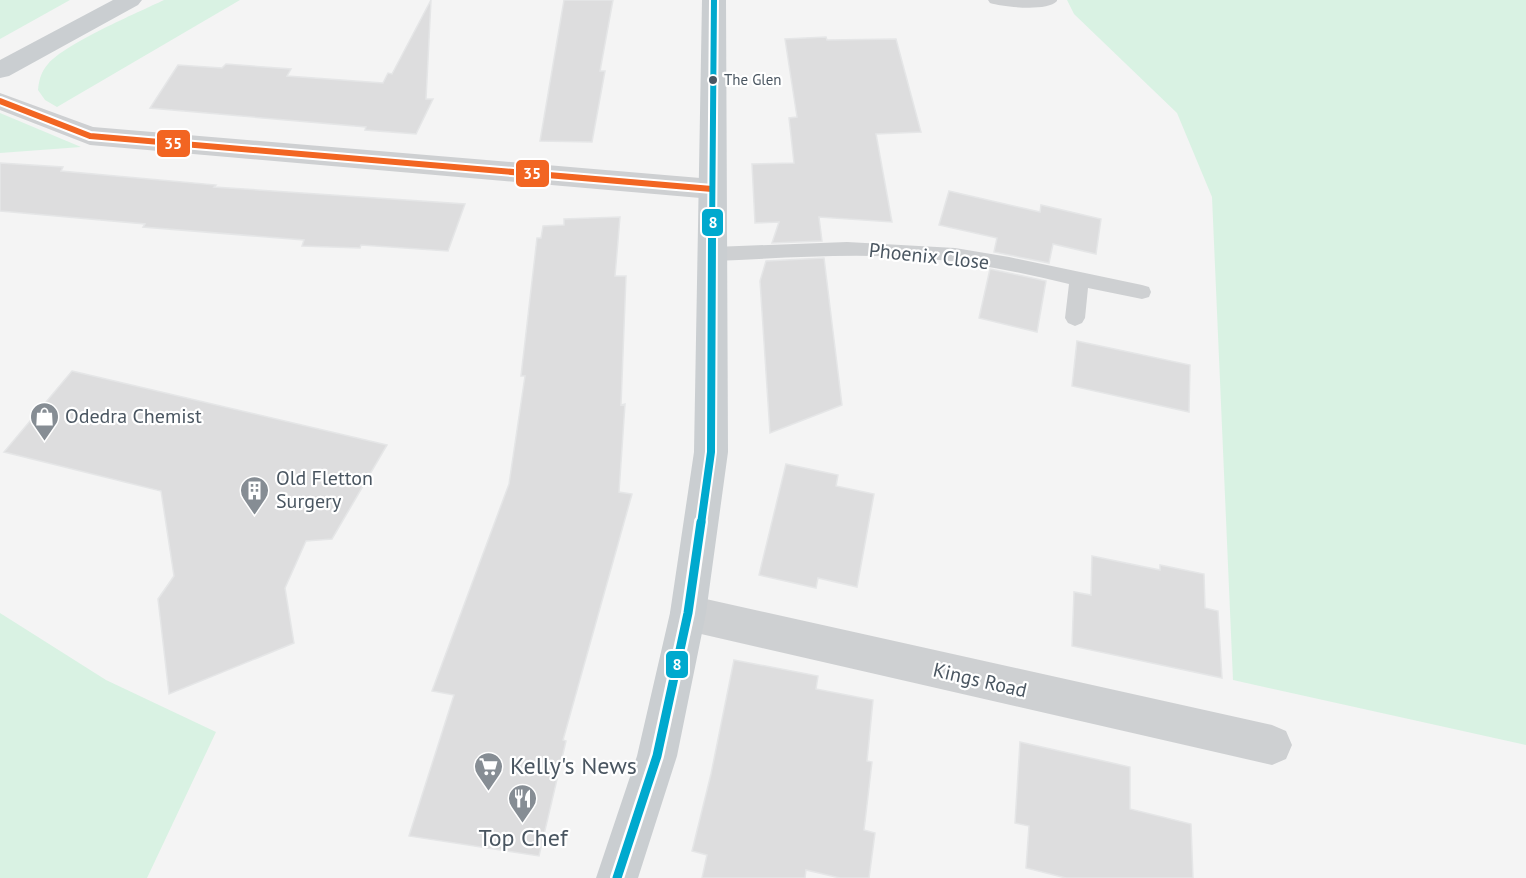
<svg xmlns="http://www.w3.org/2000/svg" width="1526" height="878" font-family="'PT Sans',sans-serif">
<rect width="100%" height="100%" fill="#f4f4f4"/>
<!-- green -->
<path fill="#d9f2e3" d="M 0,0 L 70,0 L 0,39 Z
M 164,0 L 240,0 L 57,107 L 45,100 L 38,90 C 39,80 41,72 48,64 C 66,43 137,13 164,0 Z
M 1067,0 L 1526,0 L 1526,745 L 1233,680 L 1212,197 L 1177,113 L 1074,14 Z
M 0,113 L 81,147 L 0,153 Z
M 0,613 L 106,680 L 216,732 L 147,878 L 0,878 Z"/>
<!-- building -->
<path fill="#ddddde" stroke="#e5e6e7" stroke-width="1.5" d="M 431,0 L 426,99 L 433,99 L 416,134 L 365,130 L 366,127 L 150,108 L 178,65 L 222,68 L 226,64 L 291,69 L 287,76 L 383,83 L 388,73 L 392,74 Z
M 564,0 L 613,0 L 600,71 L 605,71 L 592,142 L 540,141 Z
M 826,37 L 827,40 L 896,39 L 921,132 L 876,134 L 892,222 L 819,217 L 822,241 L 772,243 L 779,222 L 755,223 L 752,164 L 794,163 L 789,118 L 797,117 L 785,39 Z
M 0,163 L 63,167 L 61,171 L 216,185 L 214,187 L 465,204 L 448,251 L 361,245 L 360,248 L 302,246 L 304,240 L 143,227 L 145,224 L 0,211 Z
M 949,191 L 1040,212 L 1041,205 L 1101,219 L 1096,254 L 1053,244 L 1049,263 L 994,252 L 997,238 L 939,225 Z
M 620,217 L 615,276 L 626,276 L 621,405 L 625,404 L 619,492 L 632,494 L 563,740 L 566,741 L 539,856 L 409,836 L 454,695 L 432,691 L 509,484 L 525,376 L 521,376 L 537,238 L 541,238 L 543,226 L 564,225 L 564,219 Z
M 824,258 L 842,405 L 770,433 L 760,281 L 766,261 Z
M 990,269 L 1046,281 L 1037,332 L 979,318 Z
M 1077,341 L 1190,365 L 1189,412 L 1072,386 Z
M 72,371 L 387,445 L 332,539 L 306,541 L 285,588 L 294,643 L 169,694 L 158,599 L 174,576 L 161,491 L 4,452 Z
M 786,464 L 838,475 L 836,486 L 874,494 L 857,587 L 818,578 L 816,588 L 759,575 Z
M 1092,556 L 1160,570 L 1160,565 L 1204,574 L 1205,608 L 1218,611 L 1222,678 L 1072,646 L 1074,592 L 1091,595 Z
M 734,660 L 818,676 L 816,689 L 873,700 L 867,761 L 872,762 L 864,830 L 875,833 L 869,878 L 840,878 L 806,870 L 805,878 L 702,878 L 707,855 L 692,851 L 711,774 Z
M 1020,742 L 1130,767 L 1130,809 L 1191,824 L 1193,878 L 1066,878 L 1026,868 L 1029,826 L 1015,823 Z"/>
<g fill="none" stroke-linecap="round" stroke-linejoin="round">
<!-- service -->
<path fill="#ced0d2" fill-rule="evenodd" d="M 988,0 L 1057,0 L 1057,1 C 1047,12 1004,7 990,3 Z
M 847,242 L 955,248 L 1009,257 L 1142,285 L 1149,287 L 1151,292 L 1149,297 L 1142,299 L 1088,288 L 1085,318 L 1082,323 L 1075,326 L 1068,323 L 1065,318 L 1069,284 C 1023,273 977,263 929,259 C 858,252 786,258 714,261 L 708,259 L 705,254 L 708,249 L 714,247 Z"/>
<!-- minor -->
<path fill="#ced0d2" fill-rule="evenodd" d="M 0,93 L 93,127 L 712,179 L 722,182 L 726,189 L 722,196 L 712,199 L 90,145 L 0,110 Z
M 688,595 L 1272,725 L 1286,731 L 1292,745 L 1286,759 L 1272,765 L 688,631 L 675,626 L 670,613 L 675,600 Z"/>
<!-- primary -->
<path fill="#caced1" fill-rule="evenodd" d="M 113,0 L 142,0 L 138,5 L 9,76 L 0,78 L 0,60 Z
M 702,0 L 726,0 L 728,452 L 706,613 L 677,756 L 638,878 L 596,878 L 637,756 L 670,613 L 694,452 Z"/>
<defs>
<path id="bus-1" d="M 0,101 L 90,136 L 712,189"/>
<path id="bus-2-far2" d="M 712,235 L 714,0"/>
<path id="bus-2-far1" d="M 701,524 L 711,452 L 712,234"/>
<path id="bus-2" d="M 617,878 L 657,756 L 688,613 L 701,522"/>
</defs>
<!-- bus-1 casing -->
<use href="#bus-1" stroke="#fff" stroke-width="10"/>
<!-- bus-2-far2 casing -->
<use href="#bus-2-far2" stroke="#fff" stroke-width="10"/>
<!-- bus-2-far1 casing -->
<use href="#bus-2-far1" stroke="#fff" stroke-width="12"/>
<!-- bus-2 casing -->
<use href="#bus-2" stroke="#fff" stroke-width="14"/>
<!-- bus-1 -->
<use href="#bus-1" stroke="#f26522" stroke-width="6"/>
<!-- bus-2-far2 -->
<use href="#bus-2-far2" stroke="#00a9ce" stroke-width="6"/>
<!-- bus-2-far1 -->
<use href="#bus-2-far1" stroke="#00a9ce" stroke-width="8"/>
<!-- bus-2 -->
<use href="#bus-2" stroke="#00a9ce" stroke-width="9"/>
</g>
<!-- icons -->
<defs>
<symbol id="shop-pin" viewBox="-11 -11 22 30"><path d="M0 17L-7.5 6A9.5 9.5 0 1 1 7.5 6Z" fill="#868d94" stroke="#fff"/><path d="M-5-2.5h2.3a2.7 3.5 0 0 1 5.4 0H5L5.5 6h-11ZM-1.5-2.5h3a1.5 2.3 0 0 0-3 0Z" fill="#fff"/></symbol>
<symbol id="building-pin" viewBox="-11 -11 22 30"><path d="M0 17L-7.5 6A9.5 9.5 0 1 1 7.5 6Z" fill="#868d94" stroke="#fff"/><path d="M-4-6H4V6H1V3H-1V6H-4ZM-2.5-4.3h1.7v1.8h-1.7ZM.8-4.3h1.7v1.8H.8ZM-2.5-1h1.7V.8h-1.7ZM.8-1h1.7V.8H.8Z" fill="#fff"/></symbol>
<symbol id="supermarket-pin" viewBox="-11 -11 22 30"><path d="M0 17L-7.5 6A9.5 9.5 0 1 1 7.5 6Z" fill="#868d94" stroke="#fff"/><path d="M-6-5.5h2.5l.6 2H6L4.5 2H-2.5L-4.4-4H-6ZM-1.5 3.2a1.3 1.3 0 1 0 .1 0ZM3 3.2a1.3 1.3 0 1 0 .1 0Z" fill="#fff"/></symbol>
<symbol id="restaurant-pin" viewBox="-11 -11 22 30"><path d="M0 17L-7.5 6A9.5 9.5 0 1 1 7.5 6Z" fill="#868d94" stroke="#fff"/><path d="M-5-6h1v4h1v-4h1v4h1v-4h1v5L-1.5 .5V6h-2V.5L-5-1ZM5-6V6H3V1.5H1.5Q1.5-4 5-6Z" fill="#fff"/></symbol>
</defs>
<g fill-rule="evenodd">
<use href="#shop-pin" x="28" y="400" width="33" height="45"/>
<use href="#building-pin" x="238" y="474" width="33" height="45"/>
<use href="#supermarket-pin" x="472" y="750" width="33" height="45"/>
<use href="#restaurant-pin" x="506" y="782" width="33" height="45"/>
</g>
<!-- markers -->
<circle fill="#4a5661" stroke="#fff" stroke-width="2" cx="713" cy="80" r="5"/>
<g text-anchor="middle" stroke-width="4.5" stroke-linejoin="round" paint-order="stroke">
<!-- far-bus labels -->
<g font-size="15" fill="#4a5661" stroke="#fff" text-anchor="start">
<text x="724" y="85">The Glen</text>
</g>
<!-- street labels -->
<g font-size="20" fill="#4a5661" stroke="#fff">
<text transform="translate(929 256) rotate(6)" y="7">Phoenix Close</text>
<text transform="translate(980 680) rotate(13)" y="7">Kings Road</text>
</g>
<!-- poi labels -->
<g font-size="20" fill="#4a5661" stroke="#fff" text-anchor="start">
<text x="65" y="423">Odedra Chemist</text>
<text x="276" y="485">Old Fletton<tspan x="276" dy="23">Surgery</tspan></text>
</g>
<!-- near-poi labels -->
<g font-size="24" fill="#4a5661" stroke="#fff" text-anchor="start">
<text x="510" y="774">Kelly's News</text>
<text x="523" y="846" text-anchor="middle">Top Chef</text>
</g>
</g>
<g stroke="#fff" stroke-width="2">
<rect x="156" y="129" width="35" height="29" rx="6" fill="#f26522"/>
<rect x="515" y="159" width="35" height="29" rx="6" fill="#f26522"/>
<rect x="701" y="208" width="23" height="29" rx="6" fill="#00a9ce"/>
<rect x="665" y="650" width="24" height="29" rx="6" fill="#00a9ce"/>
</g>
<g font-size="16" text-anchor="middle" font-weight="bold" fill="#fff">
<text x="173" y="149">35</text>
<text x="532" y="179">35</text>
<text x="713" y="228">8</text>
<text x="677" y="670">8</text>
</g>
</svg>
